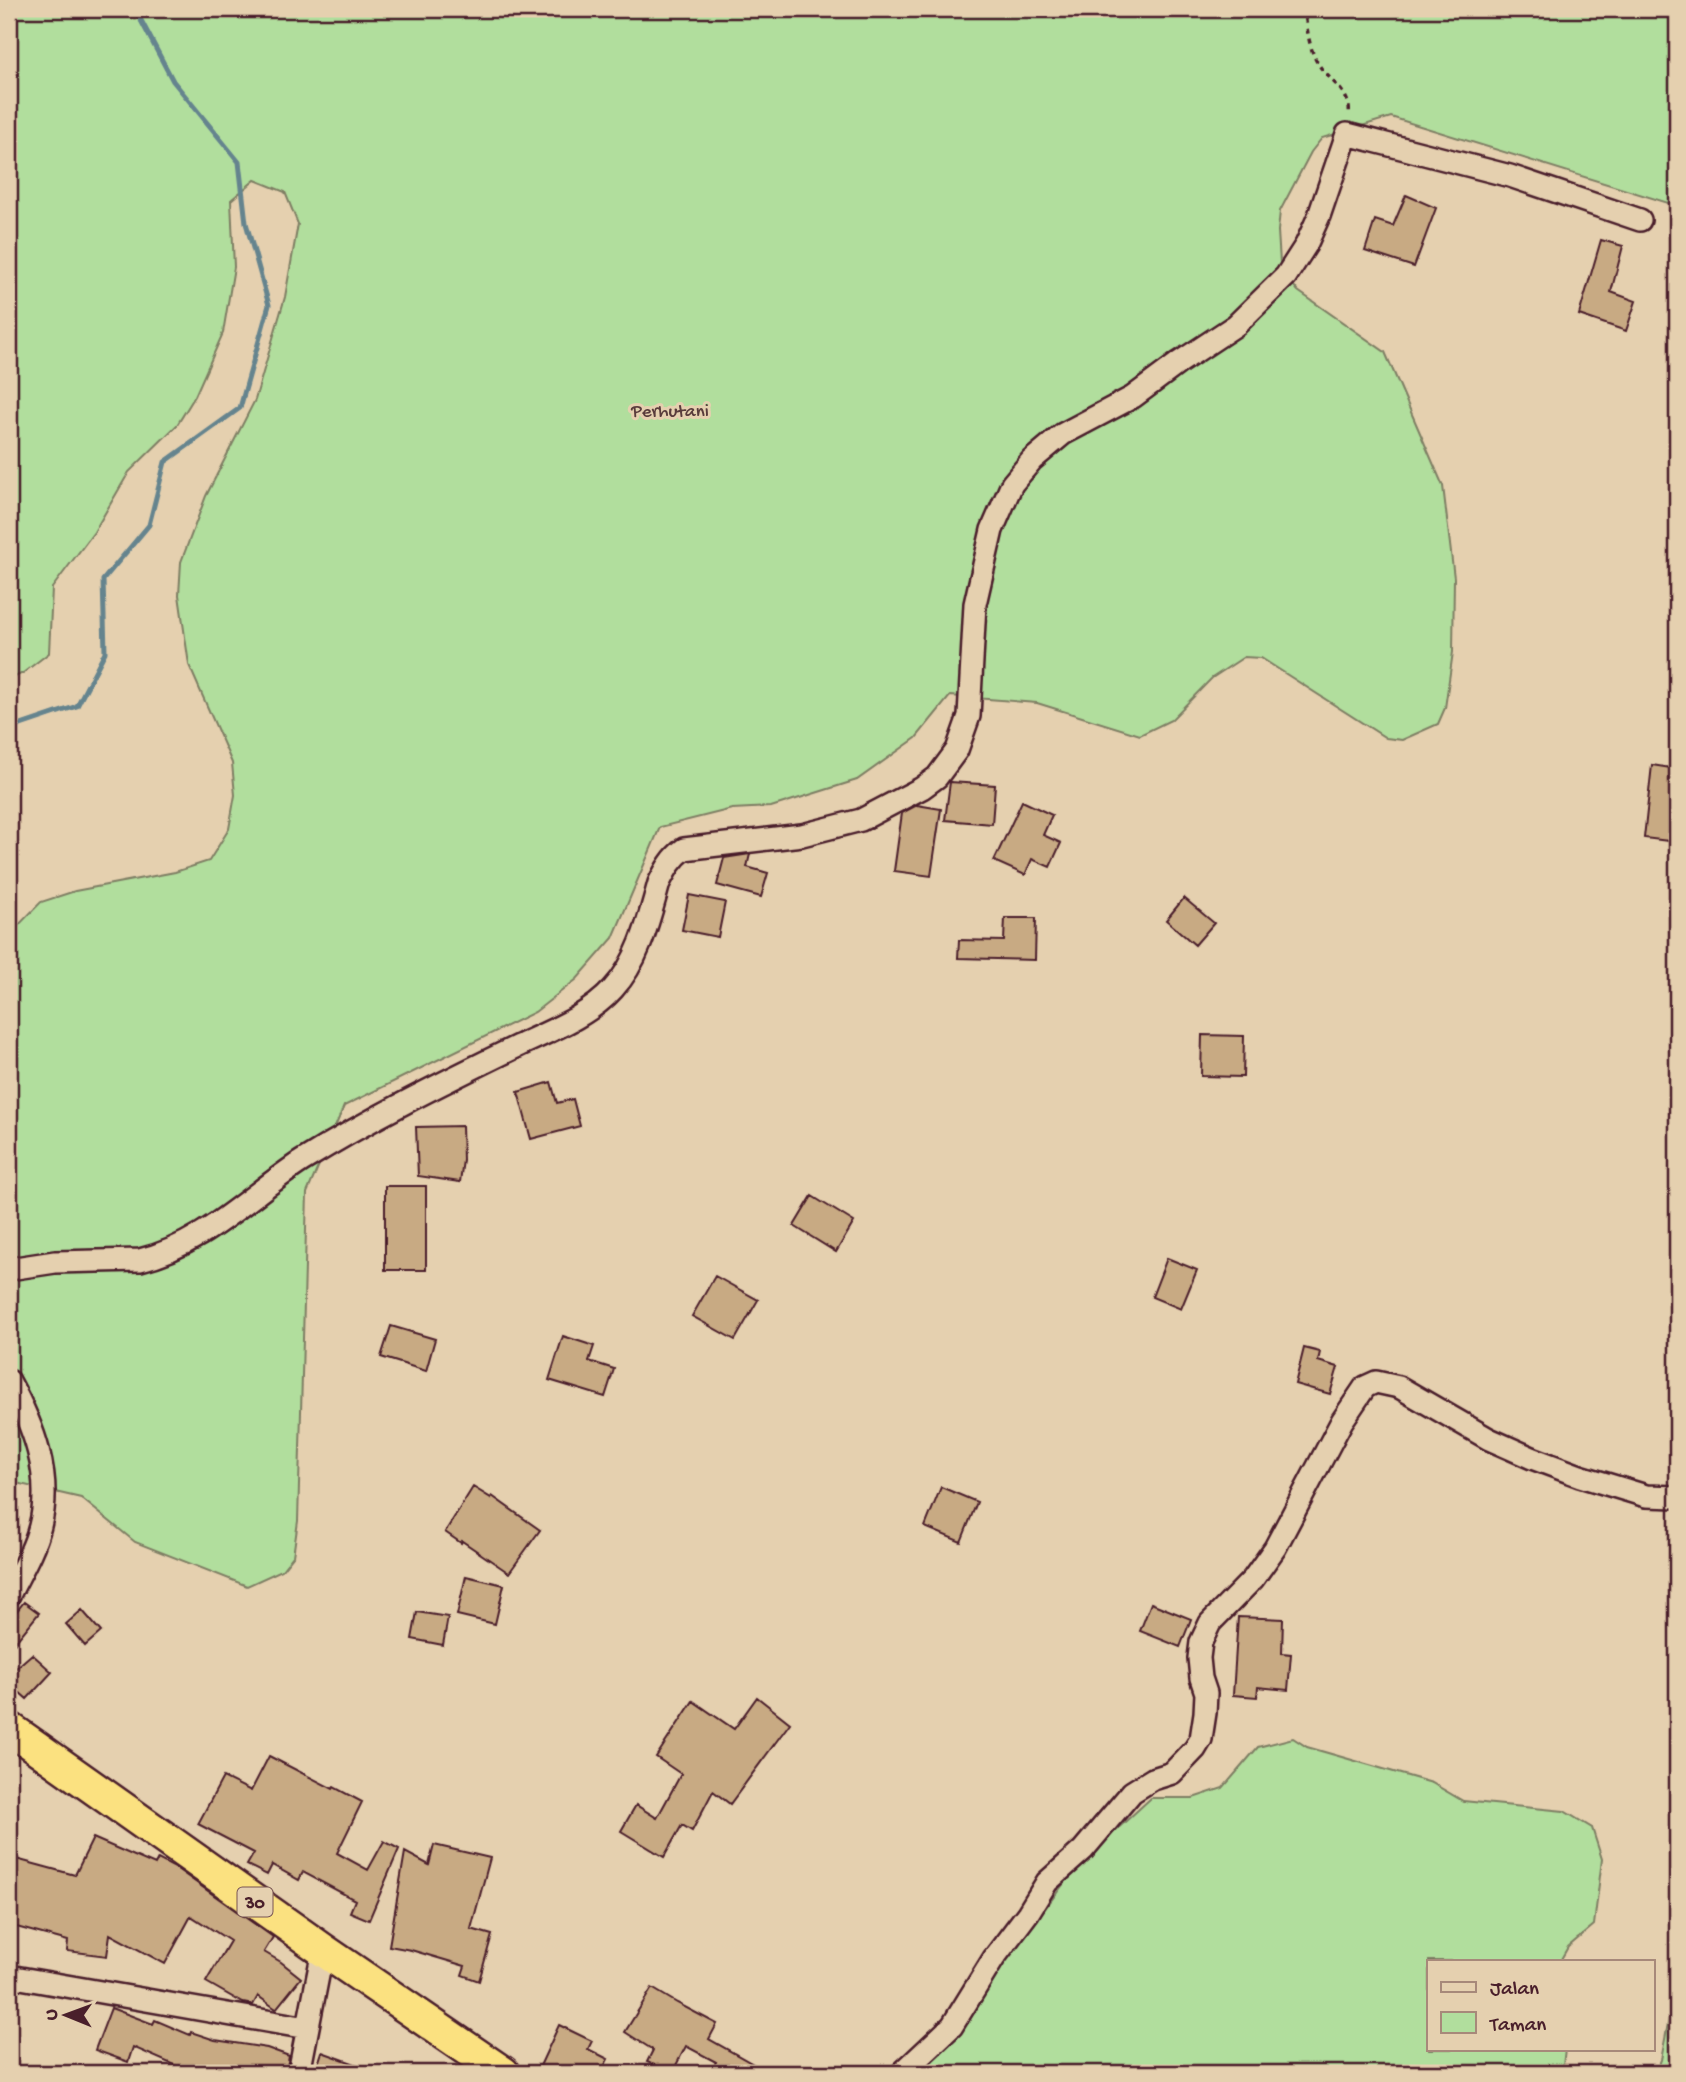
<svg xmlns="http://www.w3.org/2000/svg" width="1686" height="2082" font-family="'Gochi Hand',sans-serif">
<rect width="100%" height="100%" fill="#e5d0af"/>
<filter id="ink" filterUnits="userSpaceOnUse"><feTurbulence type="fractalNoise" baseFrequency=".0143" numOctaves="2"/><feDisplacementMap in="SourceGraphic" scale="14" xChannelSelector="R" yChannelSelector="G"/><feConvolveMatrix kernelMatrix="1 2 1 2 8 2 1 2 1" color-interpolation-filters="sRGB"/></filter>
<g filter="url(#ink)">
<!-- green -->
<path fill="#b1de9d" stroke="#7e7e64" stroke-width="2" d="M 9,9 L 1677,9 L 1677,208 L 1675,205 L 1391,117 L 1322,138 L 1311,152 L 1280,211 L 1278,231 L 1280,263 L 1286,276 L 1298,291 L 1385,352 L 1443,486 L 1454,578 L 1453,652 L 1445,708 L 1438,724 L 1402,740 L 1386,738 L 1261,658 L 1244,657 L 1212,678 L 1171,720 L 1140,735 L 1037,703 L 950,696 L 916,738 L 857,780 L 771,807 L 732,809 L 660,827 L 613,938 L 577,979 L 535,1012 L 344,1106 L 307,1193 L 298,1521 L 293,1556 L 282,1570 L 247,1586 L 135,1542 L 81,1498 L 12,1482 L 9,1485 L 9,935 L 41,902 L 75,891 L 175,872 L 209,861 L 229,829 L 235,795 L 232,763 L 189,665 L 179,595 L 181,562 L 206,496 L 255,400 L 285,297 L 298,224 L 285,192 L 255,180 L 231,200 L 234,267 L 223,333 L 195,396 L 177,425 L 129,472 L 94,532 L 52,588 L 49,653 L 23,673 L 9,680 Z
M 1293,1738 L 1307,1747 L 1432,1783 L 1463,1801 L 1564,1811 L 1592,1828 L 1602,1859 L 1594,1925 L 1568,1947 L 1560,1961 L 1429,1961 L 1429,2049 L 1565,2049 L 1562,2073 L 922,2073 L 1077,1866 L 1151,1798 L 1193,1798 L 1223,1788 L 1258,1747 Z
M 1677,1977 L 1677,2073 L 1655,2073 L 1661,2060 Z"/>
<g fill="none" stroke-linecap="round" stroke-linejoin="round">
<!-- stream -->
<path stroke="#65848e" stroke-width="5" d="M 9,729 L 77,706 L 105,652 L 103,580 L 149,525 L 165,462 L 240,408 L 269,305 L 246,223 L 239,162 L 173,81 L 135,9"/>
</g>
<!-- building -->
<path fill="#c8aa83" stroke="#4a1f2b" stroke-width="2" d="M 1406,195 L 1436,208 L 1414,267 L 1365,251 L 1375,220 L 1393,226 Z
M 1601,240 L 1623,246 L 1611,292 L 1636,301 L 1626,331 L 1579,315 Z
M 1652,765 L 1677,769 L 1677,842 L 1644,838 Z
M 950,782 L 995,785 L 992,824 L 945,820 Z
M 1022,801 L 1052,815 L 1043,835 L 1061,843 L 1050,867 L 1032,859 L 1025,875 L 994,861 Z
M 917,805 L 941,809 L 931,876 L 894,871 L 902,813 Z
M 750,854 L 747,867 L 768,873 L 761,897 L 717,885 L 724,858 Z
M 689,895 L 725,902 L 718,937 L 682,930 Z
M 1184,898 L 1214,923 L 1195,945 L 1166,920 Z
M 1005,918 L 1036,918 L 1035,960 L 958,958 L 959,940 L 1004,941 Z
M 1202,1035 L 1244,1036 L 1243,1077 L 1201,1076 Z
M 551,1082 L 557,1103 L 573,1099 L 580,1126 L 531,1139 L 518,1092 Z
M 462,1126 L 463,1160 L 460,1182 L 418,1176 L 416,1127 Z
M 385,1186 L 426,1186 L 426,1270 L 385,1270 Z
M 812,1196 L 854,1222 L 836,1252 L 794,1226 Z
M 1167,1258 L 1197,1270 L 1181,1309 L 1152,1297 Z
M 715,1276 L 758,1300 L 735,1340 L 692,1316 Z
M 391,1326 L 435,1339 L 426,1371 L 381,1357 Z
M 563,1336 L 594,1346 L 589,1361 L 614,1369 L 605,1397 L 549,1380 Z
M 1304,1348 L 1320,1352 L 1318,1361 L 1338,1367 L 1330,1394 L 1295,1384 Z
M 473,1487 L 491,1498 L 492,1496 L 540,1530 L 509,1573 L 462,1541 L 461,1543 L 445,1532 Z
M 941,1487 L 977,1502 L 961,1542 L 925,1527 Z
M 466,1576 L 504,1585 L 495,1624 L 457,1615 Z
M 24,1602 L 39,1613 L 9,1650 L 9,1621 Z
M 1151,1603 L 1191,1619 L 1180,1647 L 1140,1631 Z
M 82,1610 L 101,1632 L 85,1646 L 66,1624 Z
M 417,1612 L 448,1617 L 443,1645 L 412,1639 Z
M 1238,1617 L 1283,1619 L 1282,1653 L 1291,1654 L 1288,1690 L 1258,1687 L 1257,1697 L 1233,1695 Z
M 32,1654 L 52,1672 L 27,1699 L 9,1683 L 9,1674 Z
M 757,1697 L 790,1723 L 730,1804 L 713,1791 L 692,1831 L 682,1825 L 664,1857 L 621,1831 L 636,1805 L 657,1818 L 681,1774 L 656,1757 L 693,1701 L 734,1729 Z
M 269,1756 L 333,1789 L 334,1787 L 362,1802 L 337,1853 L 368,1870 L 384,1841 L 399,1849 L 369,1920 L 350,1912 L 355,1900 L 303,1872 L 299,1880 L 272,1865 L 267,1875 L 247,1865 L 254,1853 L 198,1824 L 223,1777 L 251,1791 Z
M 93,1838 L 155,1865 L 158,1859 L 177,1869 L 273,1937 L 264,1952 L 281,1962 L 301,1978 L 276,2009 L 258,1996 L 253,2005 L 243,2003 L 206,1982 L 230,1941 L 191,1916 L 165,1964 L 110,1934 L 107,1956 L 67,1951 L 68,1941 L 9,1925 L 9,1888 L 16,1859 L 75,1875 Z
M 434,1845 L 490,1858 L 471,1929 L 492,1935 L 479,1981 L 462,1975 L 465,1966 L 411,1950 L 389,1946 L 405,1852 L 429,1865 Z
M 652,1988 L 677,2003 L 717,2024 L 709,2039 L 769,2073 L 710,2073 L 716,2062 L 686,2046 L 672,2073 L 647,2062 L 653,2050 L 625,2032 Z
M 111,2008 L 153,2024 L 155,2020 L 190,2035 L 191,2032 L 215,2040 L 267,2048 L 289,2056 L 286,2073 L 179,2073 L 181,2068 L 133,2047 L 128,2062 L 95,2050 Z
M 559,2025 L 592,2041 L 588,2049 L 608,2059 L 601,2073 L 556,2073 L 540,2066 Z
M 322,2052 L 375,2071 L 374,2073 L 315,2073 Z"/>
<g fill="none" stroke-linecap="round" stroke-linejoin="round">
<defs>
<path id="minor" d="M 9,1269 L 55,1262 L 140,1260 C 204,1245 248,1196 302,1161 C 371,1118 444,1082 518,1046 C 550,1031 589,1016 613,989 C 639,961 649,919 659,883 C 666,869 672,858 684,849 L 802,835 L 861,820 L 922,788 L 937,777 L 957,750 L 969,716 L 975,604 L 992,530 L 1012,484 L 1032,460 L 1063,434 L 1133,397 L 1180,362 L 1236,325 L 1286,276 L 1306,245 L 1319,216 L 1347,134 L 1510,176 L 1640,220
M 9,1381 C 33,1425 53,1475 40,1526 C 34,1550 20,1573 9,1595
M 9,1976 L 307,2028
M 299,2073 L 323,1950
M 902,2073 L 952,2026 L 994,1958 L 1028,1913 L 1047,1882 L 1083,1850 L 1132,1792 L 1153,1779 L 1172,1773 L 1195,1749 L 1201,1739 L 1205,1713 L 1206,1693 L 1201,1678 L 1199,1658 L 1201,1642 L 1210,1623 L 1253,1579 L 1275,1548 L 1342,1421 L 1365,1387 L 1376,1382 L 1399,1387 L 1489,1439 L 1532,1458 L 1580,1476 L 1646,1496 L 1677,1497"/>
<path id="highway" d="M 9,1728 L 323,1950 L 503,2073"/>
</defs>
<!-- minor casing -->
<use href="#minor" stroke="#4a1f2b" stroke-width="26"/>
<!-- highway casing -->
<use href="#highway" stroke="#4a1f2b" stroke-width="37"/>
<!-- path -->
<path stroke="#4a1f2b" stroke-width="3.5" stroke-dasharray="5 5" stroke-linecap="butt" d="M 1304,9 C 1308,29 1308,51 1321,68 C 1332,82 1352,95 1349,115"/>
<!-- minor -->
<use href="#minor" stroke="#e5d0af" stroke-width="21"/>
<!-- highway -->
<use href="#highway" stroke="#fbe180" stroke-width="32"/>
</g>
</g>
<g text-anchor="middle" stroke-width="6" stroke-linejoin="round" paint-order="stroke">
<!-- shield labels -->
<rect fill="#e5d0af" stroke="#785453" stroke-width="2" x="237.5" y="1887.5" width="35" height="29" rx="5"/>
<g font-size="18" font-weight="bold" fill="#4a1f2b">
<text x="255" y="1908">30</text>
</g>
<!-- park labels -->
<g font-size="19" fill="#593c3c" stroke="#e5d0af">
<text x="670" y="416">Perhutani</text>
</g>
</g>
<!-- margin -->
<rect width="1686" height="2082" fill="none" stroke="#e5d0af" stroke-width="35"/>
<rect x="18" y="18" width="1651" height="2047" fill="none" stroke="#4a1f2b" stroke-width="2.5" filter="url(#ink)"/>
<!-- legend -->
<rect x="1427" y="1960" width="228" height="91" fill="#e5d0af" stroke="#a7897a" stroke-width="2"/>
<rect x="1441" y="1982" width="35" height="10" fill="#e5d0af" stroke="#a7897a" stroke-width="2"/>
<text x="1490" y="1994" font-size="21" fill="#4a1f2b">Jalan</text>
<rect x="1441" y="2012" width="35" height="21" fill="#b1de9d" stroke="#a7897a" stroke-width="2"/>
<text x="1490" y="2030" font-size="21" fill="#4a1f2b">Taman</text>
<!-- north arrow -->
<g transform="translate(66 2015) rotate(271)" stroke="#e5d0af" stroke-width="5" paint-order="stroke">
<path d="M0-5L12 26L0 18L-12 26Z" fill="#4a1f2b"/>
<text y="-10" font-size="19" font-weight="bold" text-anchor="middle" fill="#4a1f2b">U</text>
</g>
</svg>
